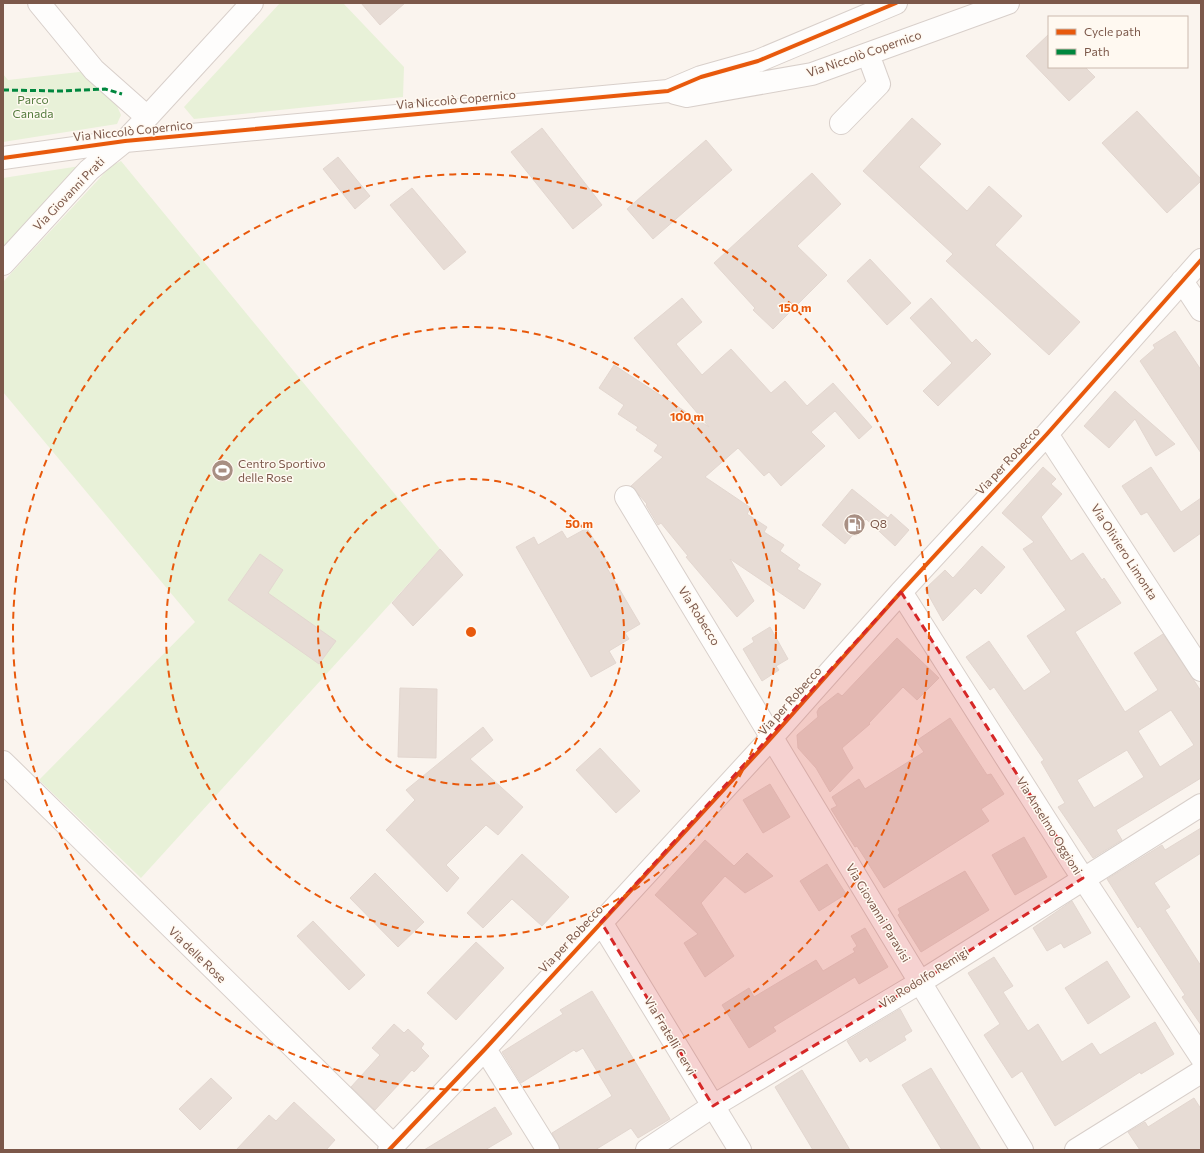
<svg xmlns="http://www.w3.org/2000/svg" width="1204" height="1153" font-family="Commissioner,sans-serif">
<rect width="100%" height="100%" fill="#faf4ee"/>
<!-- green -->
<path fill="#e8f1d8" d="M 280,3 L 343,3 L 404,67 L 403,97 L 194,119 L 184,107 Z
M 88,71 L 113,97 L 121,115 L 117,124 L 3,142 L 3,74 L 8,80 Z
M 121,161 L 440,549 L 141,878 L 39,780 L 195,622 L 3,392 L 3,282 L 111,166 Z
M 80,166 L 3,248 L 3,178 Z"/>
<!-- building -->
<path fill="#e7dcd5" stroke="#e3d7d0" fill-rule="evenodd" d="M 361,3 L 405,3 L 380,25 Z
M 1049,34 L 1049,67 L 1085,67 L 1095,77 L 1069,101 L 1026,56 Z
M 1137,111 L 1201,179 L 1201,181 L 1167,213 L 1102,143 Z
M 912,118 L 941,144 L 919,167 L 967,211 L 989,186 L 1022,216 L 995,245 L 1080,322 L 1049,355 L 946,261 L 953,254 L 863,171 Z
M 542,128 L 602,205 L 573,229 L 511,152 Z
M 706,140 L 732,170 L 653,239 L 627,209 Z
M 338,157 L 370,196 L 355,209 L 323,169 Z
M 812,173 L 841,204 L 797,246 L 827,275 L 773,329 L 753,310 L 755,308 L 714,263 Z
M 412,188 L 466,252 L 444,270 L 390,205 Z
M 870,259 L 911,303 L 887,325 L 847,281 Z
M 682,298 L 702,322 L 676,344 L 702,375 L 731,349 L 771,393 L 785,381 L 807,406 L 833,383 L 872,427 L 859,439 L 835,411 L 811,432 L 825,446 L 781,486 L 769,472 L 764,476 L 738,448 L 705,477 L 751,508 L 747,514 L 767,527 L 764,532 L 784,545 L 780,551 L 800,565 L 797,569 L 821,584 L 804,609 L 730,559 L 754,601 L 737,617 L 686,557 L 688,556 L 661,523 L 658,525 L 646,505 L 647,504 L 631,486 L 663,457 L 654,451 L 658,445 L 636,430 L 638,427 L 618,414 L 624,405 L 599,388 L 614,365 L 709,427 L 634,338 Z
M 931,298 L 972,343 L 976,339 L 991,354 L 938,406 L 923,391 L 952,363 L 910,318 Z
M 1175,331 L 1201,370 L 1201,453 L 1140,361 L 1155,348 L 1153,345 Z
M 1115,391 L 1129,404 L 1175,444 L 1156,456 L 1135,419 L 1109,448 L 1084,426 Z
M 1043,467 L 1056,479 L 1051,484 L 1062,494 L 1041,517 L 1071,561 L 1083,553 L 1102,580 L 1104,578 L 1121,603 L 1075,632 L 1125,712 L 1158,690 L 1134,653 L 1163,634 L 1201,691 L 1201,778 L 1116,830 L 1122,840 L 1093,858 L 1058,807 L 1065,803 L 1041,762 L 1044,760 L 994,687 L 990,690 L 966,657 L 989,641 L 1024,691 L 1051,672 L 1027,636 L 1066,610 L 1023,549 L 1034,542 L 1002,513 ZM 1171,710 L 1194,745 L 1160,767 L 1138,731 ZM 1127,750 L 1144,777 L 1094,808 L 1077,780 Z
M 1151,467 L 1181,512 L 1201,498 L 1201,533 L 1174,552 L 1147,512 L 1141,515 L 1122,486 Z
M 852,489 L 888,518 L 891,514 L 909,530 L 895,546 L 866,519 L 845,544 L 822,525 Z
M 587,528 L 610,567 L 607,568 L 640,624 L 625,633 L 629,639 L 609,651 L 616,663 L 591,677 L 516,547 L 534,537 L 538,545 L 562,531 L 567,539 Z
M 982,546 L 1005,567 L 981,594 L 975,588 L 943,621 L 925,589 L 945,570 L 953,578 Z
M 440,549 L 463,575 L 413,626 L 392,603 Z
M 260,554 L 283,570 L 268,593 L 336,641 L 319,664 L 228,600 Z
M 770,627 L 788,659 L 776,666 L 779,670 L 762,681 L 743,649 L 754,642 L 752,638 Z
M 897,638 L 939,678 L 917,700 L 903,687 L 869,723 L 870,724 L 842,748 L 853,768 L 830,792 L 816,768 L 798,748 L 797,735 L 818,717 L 817,712 L 819,708 L 838,693 L 842,696 Z
M 400,688 L 437,689 L 436,758 L 398,757 Z
M 950,718 L 987,775 L 991,774 L 1004,794 L 981,809 L 989,821 L 884,888 L 857,846 L 855,847 L 831,809 L 837,806 L 832,797 L 859,779 L 865,789 L 924,752 L 916,741 Z
M 483,727 L 493,740 L 470,759 L 523,807 L 498,835 L 486,825 L 446,865 L 459,878 L 447,892 L 386,830 L 415,800 L 406,790 Z
M 600,748 L 640,791 L 616,813 L 576,770 Z
M 770,784 L 790,817 L 763,833 L 743,800 Z
M 1201,828 L 1201,853 L 1154,883 L 1170,907 L 1165,910 L 1201,966 L 1201,1025 L 1182,997 L 1185,995 L 1140,926 L 1138,928 L 1107,879 L 1162,845 L 1165,850 Z
M 1024,837 L 1047,877 L 1015,895 L 992,855 Z
M 705,840 L 734,866 L 747,853 L 773,876 L 745,893 L 725,876 L 701,903 L 734,956 L 705,977 L 684,943 L 698,934 L 655,895 Z
M 522,854 L 569,897 L 542,926 L 512,899 L 483,928 L 467,913 Z
M 827,864 L 846,894 L 819,911 L 800,881 Z
M 965,871 L 989,910 L 921,952 L 898,915 L 900,913 L 898,909 Z
M 375,873 L 424,922 L 398,947 L 350,898 Z
M 1072,901 L 1091,933 L 1064,948 L 1061,943 L 1047,951 L 1033,928 Z
M 313,921 L 365,975 L 349,990 L 297,936 Z
M 865,928 L 888,967 L 859,984 L 855,977 L 773,1027 L 776,1031 L 749,1048 L 722,1005 L 749,988 L 754,997 L 816,960 L 823,971 L 855,952 L 853,949 L 857,946 L 851,936 Z
M 476,942 L 504,968 L 456,1020 L 427,993 Z
M 994,957 L 1013,986 L 1003,992 L 1028,1031 L 1038,1024 L 1062,1062 L 1092,1043 L 1100,1055 L 1155,1022 L 1174,1054 L 1141,1074 L 1140,1072 L 1055,1126 L 1022,1071 L 1012,1078 L 984,1035 L 1000,1024 L 968,973 Z
M 1107,961 L 1130,997 L 1088,1024 L 1065,988 Z
M 592,991 L 670,1119 L 638,1138 L 631,1128 L 595,1150 L 560,1150 L 552,1133 L 612,1096 L 583,1048 L 576,1052 L 574,1050 L 521,1083 L 502,1052 L 563,1014 L 560,1010 Z
M 900,1009 L 912,1031 L 904,1036 L 906,1040 L 870,1062 L 867,1057 L 860,1062 L 847,1041 Z
M 394,1024 L 404,1033 L 408,1029 L 424,1044 L 421,1048 L 429,1056 L 414,1072 L 412,1070 L 375,1110 L 351,1087 L 380,1055 L 372,1048 Z
M 931,1068 L 981,1150 L 942,1150 L 902,1085 Z
M 802,1070 L 850,1150 L 813,1150 L 775,1087 Z
M 211,1078 L 232,1098 L 200,1130 L 179,1109 Z
M 1194,1098 L 1201,1109 L 1201,1150 L 1140,1150 L 1128,1132 L 1145,1122 L 1148,1127 Z
M 294,1102 L 335,1140 L 326,1150 L 236,1150 L 269,1115 L 276,1121 Z
M 495,1107 L 512,1134 L 485,1150 L 424,1150 Z"/>
<g fill="none" stroke-linecap="round" stroke-linejoin="round">
<defs>
<path id="minor" d="M 39,3 L 94,70 L 147,117
M 675,93 L 687,96 L 812,74 L 1008,3
M 841,123 L 879,84 L 868,54
M 3,158 L 125,141 L 668,91 L 701,77 L 758,61 L 896,3
M 3,264 L 89,170 L 125,141 L 141,124 L 252,3
M 1182,281 L 1201,310
M 1047,434 L 1201,670
M 626,497 C 760,714 889,933 1022,1150
M 901,592 L 1073,863 L 1201,1057
M 3,762 L 393,1145
M 601,922 L 740,1150
M 485,1049 L 548,1150
M 389,1150 L 485,1049 L 773,736 L 901,592 L 1047,434 L 1201,260
M 647,1150 L 713,1106 L 919,983 L 1201,805
M 1076,1150 L 1201,1072"/>
</defs>
<!-- minor casing -->
<use href="#minor" stroke="#d8cfca" stroke-width="24"/>
<!-- minor -->
<use href="#minor" stroke="#fefdfc" stroke-width="22"/>
<!-- quiet -->
<path stroke="#00873e" stroke-width="3" stroke-dasharray="6 3" stroke-linecap="butt" d="M 3,90 L 61,91 L 105,89 L 122,94"/>
<defs>
<path id="cycleway" d="M 3,158 L 125,141 L 668,91 L 701,77 L 758,61 L 896,3
M 389,1150 L 485,1049 L 773,736 L 901,592 L 1047,434 L 1201,260"/>
</defs>
<!-- cycleway casing -->
<use href="#cycleway" stroke="#fff9f1" stroke-width="6"/>
<!-- cycleway -->
<use href="#cycleway" stroke="#e8590c" stroke-width="4"/>
</g>
<!-- marked area -->
<path fill="#d62828" fill-opacity="0.2" stroke="#d62828" stroke-width="3" stroke-dasharray="8 5" stroke-linejoin="round" d="M 901,592 L 1083,878 L 919,983 L 713,1106 L 601,922 Z"/>
<!-- distance rings -->
<g fill="none" stroke="#e8590c" stroke-width="2" stroke-dasharray="7 5">
<circle cx="471" cy="632" r="153"/>
<circle cx="471" cy="632" r="305"/>
<circle cx="471" cy="632" r="458"/>
</g>
<!-- icons -->
<defs>
<symbol id="stadium-disc" viewBox="-11 -11 22 22"><circle r="9.5" fill="#a88f83" stroke="#fff9f1"/><path d="M0-5a6.5 5 0 1 0 0 10a6.5 5 0 1 0 0-10ZM-3.5-1.8h7v3.6h-7Z" fill="#fff"/></symbol>
<symbol id="fuel-disc" viewBox="-11 -11 22 22"><circle r="9.5" fill="#a88f83" stroke="#fff9f1"/><path d="M-5.5-6h7V0h2V4h1.3V-2.5L3-4.5l.8-.8L6-3V5H2.5V1h-1V6h-7ZM-4.2-4.7v3.2H.2V-4.7Z" fill="#fff"/></symbol>
</defs>
<g fill-rule="evenodd">
<use href="#stadium-disc" x="210" y="458" width="25" height="25"/>
<use href="#fuel-disc" x="842" y="512" width="25" height="25"/>
</g>
<g text-anchor="middle" stroke-width="3" stroke-linejoin="round" paint-order="stroke">
<!-- street labels -->
<g font-size="12" fill="#7c584a" stroke="#fff9f1">
<text transform="translate(864 54) rotate(-19)" y="4">Via Niccolò Copernico</text>
<text transform="translate(456 100) rotate(-5)" y="4">Via Niccolò Copernico</text>
<text transform="translate(133 131) rotate(-6)" y="4">Via Niccolò Copernico</text>
<text transform="translate(69 194) rotate(-46)" y="4">Via Giovanni Prati</text>
<text transform="translate(1008 461) rotate(-47)" y="4">Via per Robecco</text>
<text transform="translate(1124 552) rotate(57)" y="4">Via Oliviero Limonta</text>
<text transform="translate(699 616) rotate(58)" y="4">Via Robecco</text>
<text transform="translate(790 701) rotate(-48)" y="4">Via per Robecco</text>
<text transform="translate(1049 826) rotate(58)" y="4">Via Anselmo Oggioni</text>
<text transform="translate(878 913) rotate(59)" y="4">Via Giovanni Paravisi</text>
<text transform="translate(571 939) rotate(-47)" y="4">Via per Robecco</text>
<text transform="translate(197 955) rotate(44)" y="4">Via delle Rose</text>
<text transform="translate(924 978) rotate(-32)" y="4">Via Rodolfo Remigi</text>
<text transform="translate(670 1036) rotate(59)" y="4">Via Fratelli Cervi</text>
</g>
<!-- park labels -->
<g font-size="12" fill="#557c3e" stroke="#fff9f1">
<text x="33" y="104">Parco<tspan x="33" dy="14">Canada</tspan></text>
</g>
<!-- poi labels -->
<g font-size="12" fill="#7c584a" stroke="#fff9f1" text-anchor="start">
<text x="238" y="468">Centro Sportivo<tspan x="238" dy="14">delle Rose</tspan></text>
<text x="870" y="528">Q8</text>
</g>
</g>
<circle cx="471" cy="632" r="6" fill="#e8590c" stroke="#fff9f1" stroke-width="2"/>
<g font-size="12" text-anchor="middle" font-weight="bold" fill="#e8590c" stroke="#fff9f1" stroke-width="3" stroke-linejoin="round" paint-order="stroke">
<text x="795" y="312">150 m</text>
<text x="687" y="421">100 m</text>
<text x="579" y="528">50 m</text>
</g>
<!-- border -->
<rect width="1204" height="1153" fill="none" stroke="#7c584a" stroke-width="8"/>
<!-- legend -->
<rect x="1048" y="16" width="140" height="52" fill="#fff9f1" stroke="#cbb9ae"/>
<rect x="1056" y="29" width="20" height="6" fill="#e8590c" stroke="#cbb9ae"/>
<text x="1084" y="36" font-size="12" fill="#7c584a">Cycle path</text>
<rect x="1056" y="49" width="20" height="6" fill="#00873e" stroke="#cbb9ae"/>
<text x="1084" y="56" font-size="12" fill="#7c584a">Path</text>
</svg>
